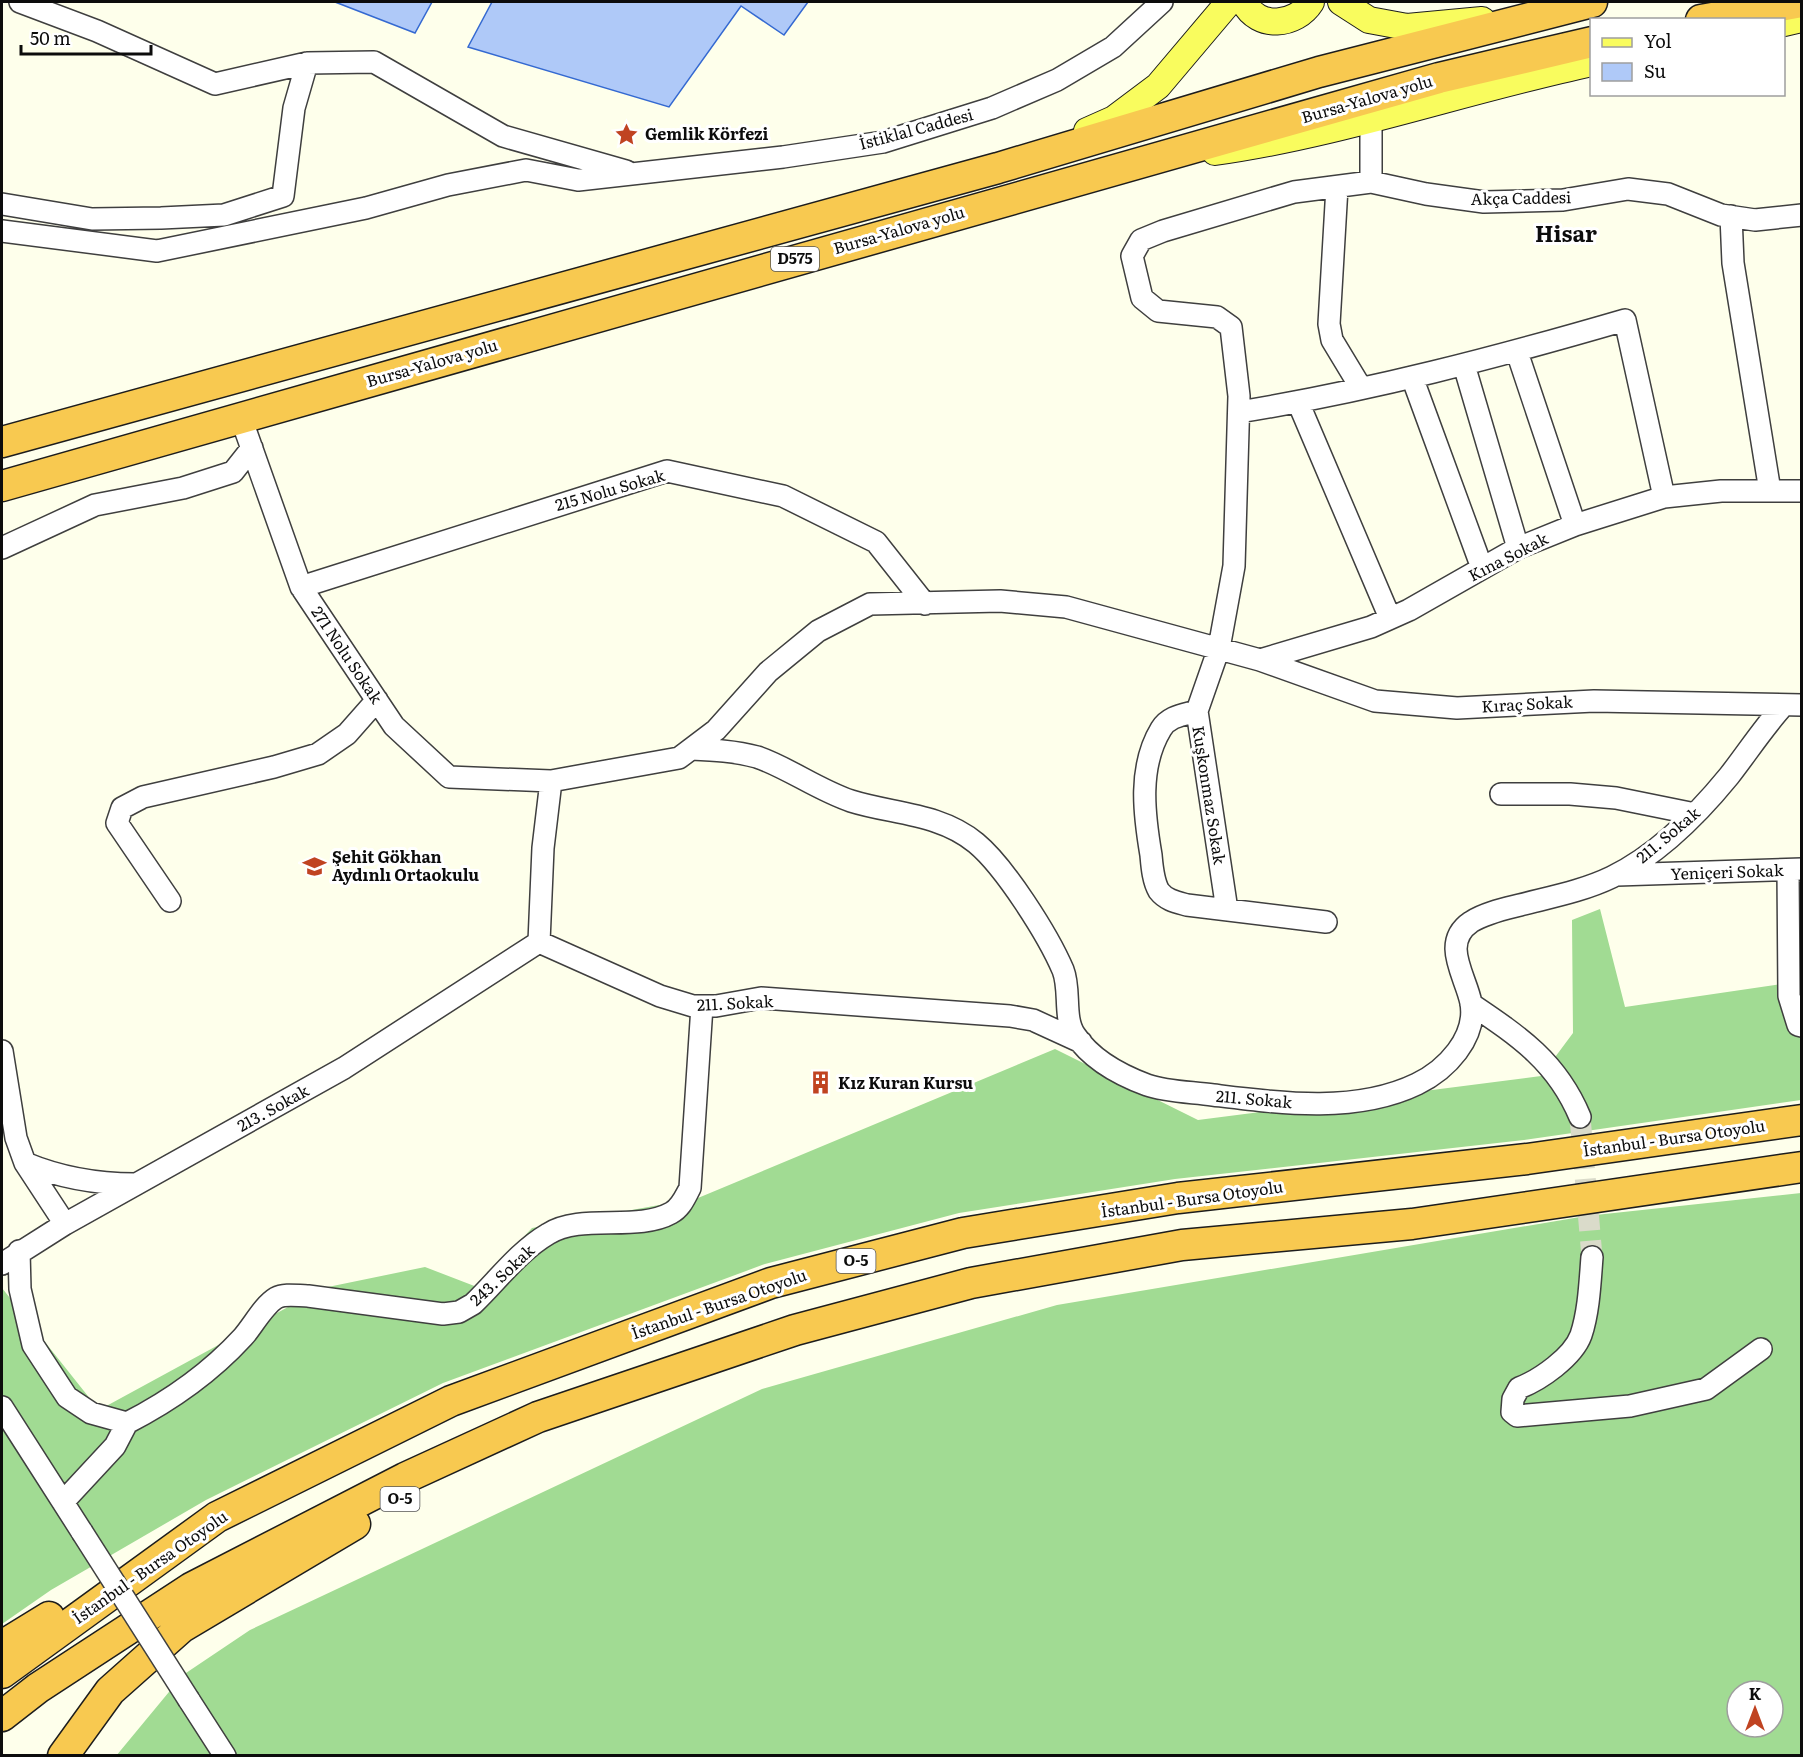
<svg xmlns="http://www.w3.org/2000/svg" width="1803" height="1757" font-family="Literata,serif">
<rect width="100%" height="100%" fill="#feffeb"/>
<!-- forest -->
<path fill="#a1db93" fill-rule="evenodd" d="M 1600,909 L 1625,1007 L 1782,984 L 1801,1028 L 1801,1100 L 1524,1140 L 1175,1179 L 959,1213 L 765,1264 L 443,1383 L 206,1500 L 51,1590 L 2,1624 L 2,1288 L 99,1410 L 323,1288 L 425,1267 L 477,1287 L 532,1228 L 698,1198 L 1055,1049 L 1198,1120 L 1541,1076 L 1573,1033 L 1572,920 Z
M 1801,1193 L 1801,1755 L 116,1756 L 183,1675 L 250,1630 L 762,1389 L 1057,1305 L 1586,1216 ZM 1737,1691 L 1773,1691 L 1773,1727 L 1737,1727 Z"/>
<!-- water -->
<path fill="#afc9f8" stroke="#3469d1" stroke-width="1.5" d="M 335,2 L 432,2 L 415,33 Z
M 492,2 L 808,2 L 784,35 L 741,6 L 669,107 L 468,47 Z"/>
<g fill="none" stroke-linecap="round" stroke-linejoin="round">
<!-- minor-tunnel -->
<path stroke="#dadbca" stroke-width="21" stroke-dasharray="21 10" stroke-linecap="butt" d="M 1580,1117 L 1592,1257"/>
<defs>
<path id="minor" d="M 20,2 L 97,31 L 215,84 L 307,63
M 1371,182 L 1371,121
M 1337,187 L 1329,324 L 1332,340 L 1361,388
M 2,204 L 92,219 L 161,218 L 224,215 L 283,196 L 294,108 L 307,63 L 374,62 L 503,136 L 626,171
M 1731,216 L 1733,263 L 1770,491
M 2,231 L 157,251 L 366,208 L 448,185 L 526,170 L 578,180 L 783,157 L 883,142 L 992,108 L 1057,80 L 1113,47 L 1162,2
M 1517,352 L 1575,525
M 1464,365 L 1518,548
M 1412,377 L 1482,568
M 1298,402 L 1390,618
M 1239,412 C 1369,391 1498,357 1625,320 L 1664,497
M 241,418 L 301,587 L 394,726 L 449,777 L 551,781
M 2,548 L 95,505 L 183,488 L 233,472 L 252,448
M 301,587 L 667,471 L 783,496 L 876,542 L 925,604
M 1260,660 L 1371,627 L 1409,610 L 1518,548 L 1575,525 L 1664,497 L 1721,491 L 1802,491
M 1197,711 C 1183,715 1169,716 1161,729 C 1138,767 1144,814 1151,855 C 1152,866 1153,881 1159,891 C 1166,900 1176,902 1187,905 L 1326,922
M 691,749 C 713,750 735,751 757,757 C 787,767 818,790 851,801 C 892,814 940,813 976,843 C 1005,867 1048,935 1063,970 C 1071,990 1063,1018 1075,1035 C 1091,1059 1120,1075 1147,1085 C 1167,1092 1192,1092 1213,1095 C 1278,1103 1355,1114 1417,1084 C 1446,1070 1477,1038 1471,1003 C 1466,976 1440,943 1471,922 C 1485,913 1504,909 1520,905 C 1551,897 1583,891 1612,877 C 1657,855 1698,814 1729,776 C 1747,753 1763,728 1783,706
M 1501,794 L 1570,794 L 1616,798 L 1695,814
M 1788,870 L 1789,996 L 1798,1025 L 1802,1026
M 1617,875 L 1802,869
M 170,901 L 117,823 L 122,808 L 143,797 L 274,767 L 318,754 L 347,734 L 377,700
M 1227,910 L 1197,711 L 1219,648 L 1234,566 L 1239,396 L 1231,327 L 1217,317 L 1158,311 L 1142,298 L 1132,256 L 1141,240 L 1163,231 L 1294,192 L 1371,182 L 1426,194 L 1484,202 L 1563,200 L 1628,189 L 1668,194 L 1721,215 L 1755,220 L 1802,215
M 539,942 L 543,848 L 551,781 L 679,758 L 716,730 L 768,672 L 818,631 L 870,604 L 1000,601 L 1066,607 L 1260,660 L 1375,701 L 1457,708 L 1594,701 L 1802,705
M 539,942 L 660,996 L 693,1006 L 716,1006 L 761,998 L 1010,1016 L 1033,1020 L 1081,1042
M 1471,1004 C 1520,1037 1557,1062 1580,1117
M 2,1051 L 16,1138 L 25,1163 L 65,1224
M 25,1163 C 61,1178 96,1184 135,1184
M 19,1251 L 20,1289 L 33,1345 L 67,1397 L 91,1413 L 127,1423
M 1592,1257 C 1590,1282 1589,1311 1581,1335 C 1573,1357 1540,1380 1519,1388 L 1513,1399 L 1512,1412 L 1517,1416 L 1630,1406 L 1706,1389 L 1761,1349
M 2,1264 L 65,1224 L 344,1068 L 539,942
M 2,1407 L 82,1532
M 127,1423 C 170,1401 210,1373 243,1337 C 253,1326 263,1306 276,1298 C 285,1293 298,1296 308,1296 L 443,1314 L 459,1312 L 473,1304 C 497,1281 519,1251 548,1234 C 581,1213 637,1232 671,1213 C 681,1208 685,1197 690,1188 L 702,1006
M 63,1502 L 115,1446 L 127,1423
M 189,1700 L 225,1756"/>
<path id="major" d="M 1244,2 C 1258,30 1296,26 1311,2
M 1341,2 L 1369,20 L 1407,27 L 1482,20
M 1784,23 L 1802,19
M 1087,131 L 1114,119 L 1158,86 L 1229,2
M 1215,152 C 1343,134 1465,90 1592,63"/>
<path id="highway" d="M 1701,20 L 1802,2
M 2,442 L 998,168 L 1319,72 L 1592,2
M 2,486 L 1439,78 L 1592,42
M 2,1646 L 49,1617
M 2,1673 L 217,1517 L 451,1401 L 771,1283 L 963,1233 L 1178,1198 L 1527,1159 L 1802,1120
M 2,1716 L 38,1688 L 191,1588 L 405,1478 L 538,1417 L 795,1330 L 971,1283 L 1182,1245 L 1412,1224 L 1802,1167
M 63,1756 L 110,1691 L 182,1627 L 355,1524"/>
</defs>
<!-- minor casing -->
<use href="#minor" stroke="#3f3f3f" stroke-width="24"/>
<!-- major casing -->
<use href="#major" stroke="#1d1d1d" stroke-width="28"/>
<!-- highway casing -->
<use href="#highway" stroke="#1d1d1d" stroke-width="33"/>
<!-- minor -->
<use href="#minor" stroke="#fff" stroke-width="21"/>
<!-- major -->
<use href="#major" stroke="#f9fc5e" stroke-width="26"/>
<!-- highway -->
<use href="#highway" stroke="#f8c950" stroke-width="30"/>
<defs>
<path id="minor-bridge" d="M 82,1532 L 189,1700"/>
</defs>
<!-- minor-bridge casing -->
<use href="#minor-bridge" stroke="#3f3f3f" stroke-width="24" stroke-linecap="butt"/>
<!-- minor-bridge -->
<use href="#minor-bridge" stroke="#fff" stroke-width="21"/>
</g>
<!-- icons -->
<defs>
<symbol id="sight-bare" viewBox="-9 -9 18 18"><path d="M0-6L1.8-2.2L6-1.7L2.9 1.2L3.7 5.4L0 3.3L-3.7 5.4L-2.9 1.2L-6-1.7L-1.8-2.2Z" fill="#c04321" stroke="#fff" stroke-width="2.5" paint-order="stroke"/></symbol>
<symbol id="school-bare" viewBox="-9 -9 18 18"><path d="M0-5L7-2L0 1L-7-2ZM-4 1L0 2.5L4 1V4Q0 6-4 4Z" fill="#c04321" stroke="#fff" stroke-width="2.5" paint-order="stroke"/></symbol>
<symbol id="building-bare" viewBox="-9 -9 18 18"><path d="M-4-6H4V6H1V3H-1V6H-4ZM-2.5-4.3h1.7v1.8h-1.7ZM.8-4.3h1.7v1.8H.8ZM-2.5-1h1.7V.8h-1.7ZM.8-1h1.7V.8H.8Z" fill="#c04321" stroke="#fff" stroke-width="2.5" paint-order="stroke"/></symbol>
</defs>
<g fill-rule="evenodd">
<use href="#sight-bare" x="610" y="118" width="33" height="33"/>
<use href="#school-bare" x="298" y="850" width="33" height="33"/>
<use href="#building-bare" x="804" y="1066" width="33" height="33"/>
</g>
<g text-anchor="middle" stroke-width="6" stroke-linejoin="round" paint-order="stroke">
<!-- shield labels -->
<g fill="#fff" stroke="#555" stroke-width="1.5">
<rect x="771" y="247" width="48" height="24" rx="4.5"/>
<rect x="836.5" y="1249" width="39" height="24" rx="4.5"/>
<rect x="380.5" y="1487" width="39" height="24" rx="4.5"/>
</g>
<g font-size="15" font-weight="bold" fill="#0c0c0c">
<text x="795" y="264">D575</text>
<text x="856" y="1266">O-5</text>
<text x="400" y="1504">O-5</text>
</g>
<!-- street labels -->
<g font-size="16" fill="#0c0c0c" stroke="#fff">
<text transform="translate(1367 99) rotate(-16)" y="6">Bursa-Yalova yolu</text>
<text transform="translate(916 129) rotate(-15)" y="6">İstiklal Caddesi</text>
<text transform="translate(1521 198) rotate(-1)" y="6">Akça Caddesi</text>
<text transform="translate(899 230) rotate(-16)" y="6">Bursa-Yalova yolu</text>
<text transform="translate(432 363) rotate(-16)" y="6">Bursa-Yalova yolu</text>
<text transform="translate(610 490) rotate(-16)" y="6">215 Nolu Sokak</text>
<text transform="translate(1508 557) rotate(-27)" y="6">Kına Sokak</text>
<text transform="translate(347 655) rotate(56)" y="6">271 Nolu Sokak</text>
<text transform="translate(1527 704) rotate(-3)" y="6">Kıraç Sokak</text>
<text transform="translate(1209 795) rotate(81)" y="6">Kuşkonmaz Sokak</text>
<text transform="translate(1668 835) rotate(-40)" y="6">211. Sokak</text>
<text transform="translate(1727 872) rotate(-2)" y="6">Yeniçeri Sokak</text>
<text transform="translate(735 1003) rotate(-3)" y="6">211. Sokak</text>
<text transform="translate(1254 1099) rotate(5)" y="6">211. Sokak</text>
<text transform="translate(273 1108) rotate(-29)" y="6">213. Sokak</text>
<text transform="translate(1674 1138) rotate(-8)" y="6">İstanbul - Bursa Otoyolu</text>
<text transform="translate(1192 1199) rotate(-8)" y="6">İstanbul - Bursa Otoyolu</text>
<text transform="translate(502 1275) rotate(-43)" y="6">243. Sokak</text>
<text transform="translate(719 1304) rotate(-19)" y="6">İstanbul - Bursa Otoyolu</text>
<text transform="translate(150 1567) rotate(-35)" y="6">İstanbul - Bursa Otoyolu</text>
</g>
<!-- poi labels -->
<g font-size="16" font-weight="bold" fill="#0c0c0c" stroke="#fff" text-anchor="start">
<text x="645" y="140">Gemlik Körfezi</text>
<text x="332" y="863">Şehit Gökhan<tspan x="332" dy="18">Aydınlı Ortaokulu</tspan></text>
<text x="838" y="1089">Kız Kuran Kursu</text>
</g>
<!-- district labels -->
<g font-size="22" font-weight="bold" fill="#0c0c0c" stroke="#fff">
<text x="1566" y="242">Hisar</text>
</g>
</g>
<!-- border -->
<rect width="1803" height="1757" fill="none" stroke="#0c0c0c" stroke-width="6"/>
<!-- legend -->
<rect x="1590" y="18" width="195" height="78" fill="#ffffff" stroke="#9e9e9e" stroke-width="1.5"/>
<rect x="1602" y="38" width="30" height="9" fill="#f9fc5e" stroke="#9e9e9e" stroke-width="1.5"/>
<text x="1644" y="48" font-size="18" fill="#0c0c0c">Yol</text>
<rect x="1602" y="63" width="30" height="18" fill="#afc9f8" stroke="#9e9e9e" stroke-width="1.5"/>
<text x="1644" y="78" font-size="18" fill="#0c0c0c">Su</text>
<!-- north arrow -->
<g transform="translate(1755 1709)"><circle r="28" fill="#ffffff" stroke="#9e9e9e" stroke-width="1.5"/>
<path d="M0-4.5L10 22L0 15L-10 22Z" fill="#c04321"/>
<text y="-9" font-size="16" font-weight="bold" text-anchor="middle" fill="#0c0c0c">K</text>
</g>
<!-- scale -->
<path d="M21 45v9h130v-9" fill="none" stroke="#0c0c0c" stroke-width="3"/>
<text x="30" y="45" font-size="18" fill="#0c0c0c" stroke="#ffffff" stroke-width="4.5" paint-order="stroke">50 m</text>
</svg>
